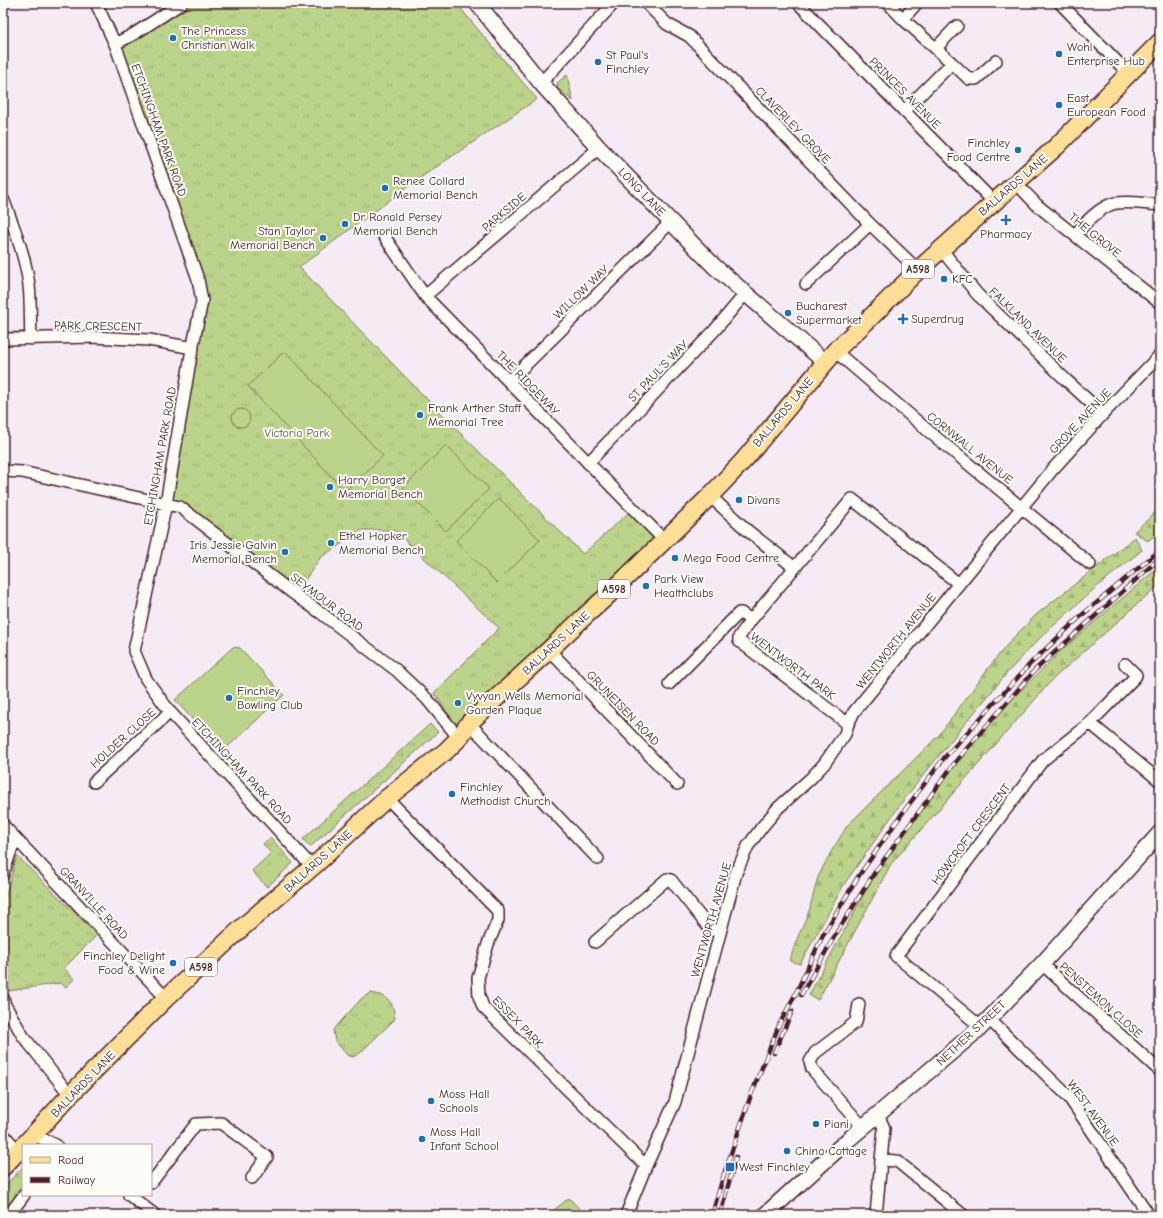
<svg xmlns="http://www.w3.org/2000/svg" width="1163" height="1218" font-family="'Comic Neue',sans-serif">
<defs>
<pattern id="grass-tufts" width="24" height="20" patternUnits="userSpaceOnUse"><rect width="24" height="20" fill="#bbd38a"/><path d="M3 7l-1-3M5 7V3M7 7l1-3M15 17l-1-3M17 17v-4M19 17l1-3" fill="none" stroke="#a2b577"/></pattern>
<pattern id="forest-firs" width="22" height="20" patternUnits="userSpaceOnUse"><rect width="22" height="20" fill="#bbd38a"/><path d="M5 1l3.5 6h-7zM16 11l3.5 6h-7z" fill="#a2b577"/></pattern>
</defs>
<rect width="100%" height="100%" fill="#f4ebf5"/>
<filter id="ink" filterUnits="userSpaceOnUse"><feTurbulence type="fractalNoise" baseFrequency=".025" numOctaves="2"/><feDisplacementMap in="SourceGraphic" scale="8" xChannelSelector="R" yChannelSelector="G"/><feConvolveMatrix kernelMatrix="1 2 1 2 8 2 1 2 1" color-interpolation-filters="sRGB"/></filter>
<g filter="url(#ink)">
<!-- grass -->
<path fill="url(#grass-tufts)" stroke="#82795a" d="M 182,3 L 456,3 L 486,39 L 537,99 L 417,180 L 299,267 L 451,424 L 583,554 L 627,514 L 631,513 L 654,537 L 566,623 L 456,725 L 434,693 L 499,628 L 394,530 L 362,530 L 320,558 L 295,595 L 166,503 L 193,351 L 198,279 L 114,44 Z
M 567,75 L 573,101 L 557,88 L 557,83 Z
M 430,724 L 438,732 L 310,847 L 303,839 Z
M 270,837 L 293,863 L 267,887 L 252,871 L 271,853 L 263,844 Z
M 17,856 L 97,935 L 64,968 L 74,979 L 66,987 L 60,983 L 9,991 L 3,967 L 3,906 Z
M 371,993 C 389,996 393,1001 395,1019 L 360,1053 L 353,1057 L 347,1055 L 335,1041 L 333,1030 L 362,998 Z
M 569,1198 L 585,1215 L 548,1215 Z"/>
<!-- forest -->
<path fill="url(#forest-firs)" stroke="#82795a" d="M 1160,508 L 1160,531 L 1148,541 L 1134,532 Z
M 1135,537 L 1142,550 L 1093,590 L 1039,639 L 1007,673 L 949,743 L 902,802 L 845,883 L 800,964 L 790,961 L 795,944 L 809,911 L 818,877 L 831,852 L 847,826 L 939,735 L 993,662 L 1012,639 L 1037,614 Z
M 1160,566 L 1160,584 L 1053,679 L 891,864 L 818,1000 L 809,995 L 870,883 L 904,834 L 951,771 L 1003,708 L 1065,647 Z
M 23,1167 L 23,1189 L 3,1215 L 3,1188 Z"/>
<!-- garden -->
<path fill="#bbd38a" stroke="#82795a" d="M 285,351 L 383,456 L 345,491 L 248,386 Z
M232 418a9 9 0 1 1 18 0a9 9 0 1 1-18 0Z
M 446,445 L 489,489 L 446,531 L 403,488 Z
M 499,498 L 540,540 L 497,583 L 456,541 Z
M 233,647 L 240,648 L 284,695 L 222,752 L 175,700 Z"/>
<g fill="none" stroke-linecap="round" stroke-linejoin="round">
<defs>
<path id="street" d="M 96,3 L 115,44 L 198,279 L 202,301 L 191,355 L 166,504 L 134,651 L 146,679 L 170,712 L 312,867
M 646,3 L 667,24 L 689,36 L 870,224 L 918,270
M 798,3 L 994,202
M 888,3 L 903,19 L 952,63
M 1060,3 L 1129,74
M 903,19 L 917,3
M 115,44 L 134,34 L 182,3
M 936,48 L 957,26
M 541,83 L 614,3
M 904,111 L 952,63 L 969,79 L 976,79 L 996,61
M 1016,183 L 1038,206 L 1160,303
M 3,199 C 14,227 25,255 29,285 C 31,303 30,321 31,339
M 1075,235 C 1085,223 1100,206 1116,203 C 1130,201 1146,204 1160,205
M 384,236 L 425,296 L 664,540
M 941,249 L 977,294 L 1066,380 L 1103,414
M 806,284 L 870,224
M 425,296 L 599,148
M 3,339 L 93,337 L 149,340 L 193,348
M 835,351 L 932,434 L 1090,564
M 509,381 L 671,222
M 588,463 L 714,331 L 745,294
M 3,471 L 22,472 L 180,507 L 290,591 L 321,613 L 396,670 L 427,699 L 459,738
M 710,496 L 748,531 L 795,568
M 549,650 L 677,784
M 669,684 L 739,613 L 741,613 L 751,620
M 469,723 L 598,859
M 1090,723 L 1135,677 L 1136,675 L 1125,664
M 848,724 L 739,641 L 739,637 L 751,620 L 852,499 L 959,584
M 94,782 L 170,712
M 387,798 L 498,911 L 498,920 L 488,944 L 478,978 L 479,996 L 483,1007 L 646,1166
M 3,825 L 166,998
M 3,874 L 15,838
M 595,942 L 667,879 L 671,880 L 710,929 L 720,932
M 1042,964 L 1160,1071
M 3,998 L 5,1005 L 23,1036 L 70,1095
M 859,1004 L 856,1022 L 815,1053 L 810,1062 L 812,1069 L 863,1127
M 989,1019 L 1068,1096 L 1149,1215
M 981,1027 L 896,956 L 1043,760 L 1090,723 L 1160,781
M 3,1134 L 18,1151
M 34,1135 L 56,1145
M 882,1160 L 897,1161 L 963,1215
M 151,1183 L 196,1124 L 221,1123 L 267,1157 L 252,1178
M 129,1195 L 155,1215
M 9,1215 L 24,1195
M 626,1215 L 646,1166 L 675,1102 L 736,873 L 748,846 L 762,827 L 778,808 L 811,778 L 824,764 L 845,734 L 848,724 L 854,712 L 1053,469 L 1103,414 L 1160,355
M 876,1215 L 884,1128 L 878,1115"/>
<path id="secondary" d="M 477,3 L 541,83 L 599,148 L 671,222 L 715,267 L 825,362
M 765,1215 L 849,1139 L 981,1027 L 1042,964 L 1160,833"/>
<path id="primary" d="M 24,1145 L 70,1095 L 166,998 L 245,925 L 317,863 L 387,798 L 446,751 L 459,738 L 469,723 L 549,650 L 585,616 L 605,598 L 710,496 L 744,460 L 835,351 L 870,318 L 918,270 L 1057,146 L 1160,42
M 3,1167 L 23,1146"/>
</defs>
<!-- street casing -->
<use href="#street" stroke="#4a1f2b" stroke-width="14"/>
<!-- secondary casing -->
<use href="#secondary" stroke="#4a1f2b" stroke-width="18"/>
<!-- primary casing -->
<use href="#primary" stroke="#4a1f2b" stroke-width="20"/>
<!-- street -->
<use href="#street" stroke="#fdfcf7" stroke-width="11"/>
<!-- secondary -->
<use href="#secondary" stroke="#fdfcf7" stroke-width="15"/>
<!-- primary -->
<use href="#primary" stroke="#fdde96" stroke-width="17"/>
<defs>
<path id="rail" d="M 801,995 L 837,932 L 875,872 L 956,761 L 1035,670 L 1160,558
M 774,1053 L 792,1011
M 712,1215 L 724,1174 L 751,1095 L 779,1025 L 795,995 L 823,935 L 858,877 L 904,811 L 944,758 L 1031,663 L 1082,615 L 1160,550
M 720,1215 L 736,1157"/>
</defs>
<!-- rail casing -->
<use href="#rail" stroke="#4a1f2b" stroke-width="4.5"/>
<!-- rail -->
<use href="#rail" stroke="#fdfcf7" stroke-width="3" stroke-dasharray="9" stroke-linecap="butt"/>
</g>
</g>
<!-- markers -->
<g fill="#1f6fb2" stroke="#fdfcf7" stroke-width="1.5">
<circle cx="173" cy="38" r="4"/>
<circle cx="1059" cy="54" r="4"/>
<circle cx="598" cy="62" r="4"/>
<circle cx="1059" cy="105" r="4"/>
<circle cx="1018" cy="150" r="4"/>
<circle cx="385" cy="188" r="4"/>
<path d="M1004 214h4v4h4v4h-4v4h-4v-4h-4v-4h4z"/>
<circle cx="345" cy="224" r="4"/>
<circle cx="323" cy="238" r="4"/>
<circle cx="944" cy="279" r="4"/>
<circle cx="788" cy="313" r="4"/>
<path d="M901 313h4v4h4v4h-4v4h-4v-4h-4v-4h4z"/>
<circle cx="420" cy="415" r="4"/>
<circle cx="330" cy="487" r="4"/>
<circle cx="739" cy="500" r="4"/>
<circle cx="331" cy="543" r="4"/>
<circle cx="285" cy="552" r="4"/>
<circle cx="675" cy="558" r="4"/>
<circle cx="646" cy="586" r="4"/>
<circle cx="229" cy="698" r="4"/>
<circle cx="458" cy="703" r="4"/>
<circle cx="452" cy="794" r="4"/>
<circle cx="173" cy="963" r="4"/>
<circle cx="431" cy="1101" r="4"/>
<circle cx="816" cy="1124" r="4"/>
<circle cx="422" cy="1139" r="4"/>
<circle cx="787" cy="1151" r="4"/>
<rect x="725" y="1162" width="10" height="10" rx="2"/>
</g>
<g text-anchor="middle" stroke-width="4" stroke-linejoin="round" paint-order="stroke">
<!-- shield labels -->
<g fill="#fdfcf7" stroke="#806168" stroke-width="1">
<rect x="902" y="260" width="32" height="18" rx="3"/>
<rect x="598" y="580" width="32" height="18" rx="3"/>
<rect x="185" y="958" width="32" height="18" rx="3"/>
</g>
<g font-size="11" font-weight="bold" fill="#4a1f2b">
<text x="918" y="273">A598</text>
<text x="614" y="593">A598</text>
<text x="201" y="971">A598</text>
</g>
<!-- poi labels -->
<g font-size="12" fill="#4a1f2b" stroke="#fdfcf7" text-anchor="start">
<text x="181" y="35">The Princess<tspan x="181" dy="14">Christian Walk</tspan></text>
<text x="1067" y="51">Wohl<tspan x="1067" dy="14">Enterprise Hub</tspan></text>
<text x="606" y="59">St Paul's<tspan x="606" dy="14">Finchley</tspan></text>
<text x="1067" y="102">East<tspan x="1067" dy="14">European Food</tspan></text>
<text x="1010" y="147" text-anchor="end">Finchley<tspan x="1010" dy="14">Food Centre</tspan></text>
<text x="393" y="185">Renee Collard<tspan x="393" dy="14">Memorial Bench</tspan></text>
<text x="353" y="221">Dr Ronald Persey<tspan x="353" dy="14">Memorial Bench</tspan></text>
<text x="315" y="235" text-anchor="end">Stan Taylor<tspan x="315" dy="14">Memorial Bench</tspan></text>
<text x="1006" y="238" text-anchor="middle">Pharmacy</text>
<text x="952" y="283">KFC</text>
<text x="796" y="310">Bucharest<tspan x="796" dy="14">Supermarket</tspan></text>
<text x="911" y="323">Superdrug</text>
<text x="428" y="412">Frank Arther Staff<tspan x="428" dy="14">Memorial Tree</tspan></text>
<text x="338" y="484">Harry Barget<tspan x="338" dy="14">Memorial Bench</tspan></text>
<text x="747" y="504">Divans</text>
<text x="339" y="540">Ethel Hopker<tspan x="339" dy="14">Memorial Bench</tspan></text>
<text x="277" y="549" text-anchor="end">Iris Jessie Galvin<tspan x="277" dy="14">Memorial Bench</tspan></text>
<text x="683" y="562">Mega Food Centre</text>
<text x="654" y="583">Park View<tspan x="654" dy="14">Healthclubs</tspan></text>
<text x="237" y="695">Finchley<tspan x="237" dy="14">Bowling Club</tspan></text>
<text x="466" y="700">Vyvyan Wells Memorial<tspan x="466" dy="14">Garden Plaque</tspan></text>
<text x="460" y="791">Finchley<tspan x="460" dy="14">Methodist Church</tspan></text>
<text x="165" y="960" text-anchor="end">Finchley Delight<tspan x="165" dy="14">Food &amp; Wine</tspan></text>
<text x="439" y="1098">Moss Hall<tspan x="439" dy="14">Schools</tspan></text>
<text x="824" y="1128">Piani</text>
<text x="430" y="1136">Moss Hall<tspan x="430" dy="14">Infant School</tspan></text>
<text x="795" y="1155">China Cottage</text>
<text x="739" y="1171">West Finchley</text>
</g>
<!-- street labels -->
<g font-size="12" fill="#4a1f2b" stroke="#fdfcf7">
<text transform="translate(905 93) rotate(45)" y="4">PRINCES AVENUE</text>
<text transform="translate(793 125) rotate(46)" y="4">CLAVERLEY GROVE</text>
<text transform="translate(159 130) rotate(70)" y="4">ETCHINGHAM PARK ROAD</text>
<text transform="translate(1013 185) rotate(-41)" y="4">BALLARDS LANE</text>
<text transform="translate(642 192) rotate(46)" y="4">LONG LANE</text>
<text transform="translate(504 212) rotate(-40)" y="4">PARKSIDE</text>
<text transform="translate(1095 235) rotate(39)" y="4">THE GROVE</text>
<text transform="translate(581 292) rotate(-44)" y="4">WILLOW WAY</text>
<text transform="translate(1028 325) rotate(44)" y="4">FALKLAND AVENUE</text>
<text transform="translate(98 326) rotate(1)" y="4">PARK CRESCENT</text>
<text transform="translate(658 371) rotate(-46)" y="4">ST PAUL'S WAY</text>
<text transform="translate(528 383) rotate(46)" y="4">THE RIDGEWAY</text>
<text transform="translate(783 412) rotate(-50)" y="4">BALLARDS LANE</text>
<text transform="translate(1080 421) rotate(-47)" y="4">GROVE AVENUE</text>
<text transform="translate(970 448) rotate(39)" y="4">CORNWALL AVENUE</text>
<text transform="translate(160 456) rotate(-80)" y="4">ETCHINGHAM PARK ROAD</text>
<text transform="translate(327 602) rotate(37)" y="4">SEYMOUR ROAD</text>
<text transform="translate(896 641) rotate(-51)" y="4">WENTWORTH AVENUE</text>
<text transform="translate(556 643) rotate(-43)" y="4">BALLARDS LANE</text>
<text transform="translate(793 666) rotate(37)" y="4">WENTWORTH PARK</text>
<text transform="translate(623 708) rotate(46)" y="4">GRUNEISEN ROAD</text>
<text transform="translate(123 738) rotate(-42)" y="4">HOLDER CLOSE</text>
<text transform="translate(242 771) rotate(47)" y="4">ETCHINGHAM PARK ROAD</text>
<text transform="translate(971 834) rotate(-53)" y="4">HOWCROFT CRESCENT</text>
<text transform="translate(318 861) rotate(-42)" y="4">BALLARDS LANE</text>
<text transform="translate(94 903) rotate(47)" y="4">GRANVILLE ROAD</text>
<text transform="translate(711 920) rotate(-74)" y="4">WENTWORTH AVENUE</text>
<text transform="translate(1101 1000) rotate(42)" y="4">PENSTEMON CLOSE</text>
<text transform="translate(518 1022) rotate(46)" y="4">ESSEX PARK</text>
<text transform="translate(971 1033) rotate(-43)" y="4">NETHER STREET</text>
<text transform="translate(83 1084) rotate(-46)" y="4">BALLARDS LANE</text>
<text transform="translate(1093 1113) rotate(54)" y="4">WEST AVENUE</text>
</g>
<!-- park labels -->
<g font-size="12" fill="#6c5548" stroke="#fdfcf7">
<text x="297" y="437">Victoria Park</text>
</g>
</g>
<!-- margin -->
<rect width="1163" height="1218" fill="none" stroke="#fdfcf7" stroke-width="16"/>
<rect x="8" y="8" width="1147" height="1202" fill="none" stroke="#4a1f2b" stroke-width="1.5" filter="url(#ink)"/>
<!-- legend -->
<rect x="22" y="1144" width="130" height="52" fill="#fdfcf7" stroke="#b5a4a5"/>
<rect x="30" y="1157" width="20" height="6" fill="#fdde96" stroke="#b5a4a5"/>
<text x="58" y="1164" font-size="12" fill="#4a1f2b">Road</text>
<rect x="30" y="1177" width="20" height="6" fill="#4a1f2b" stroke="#b5a4a5"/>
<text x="58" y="1184" font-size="12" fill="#4a1f2b">Railway</text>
</svg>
